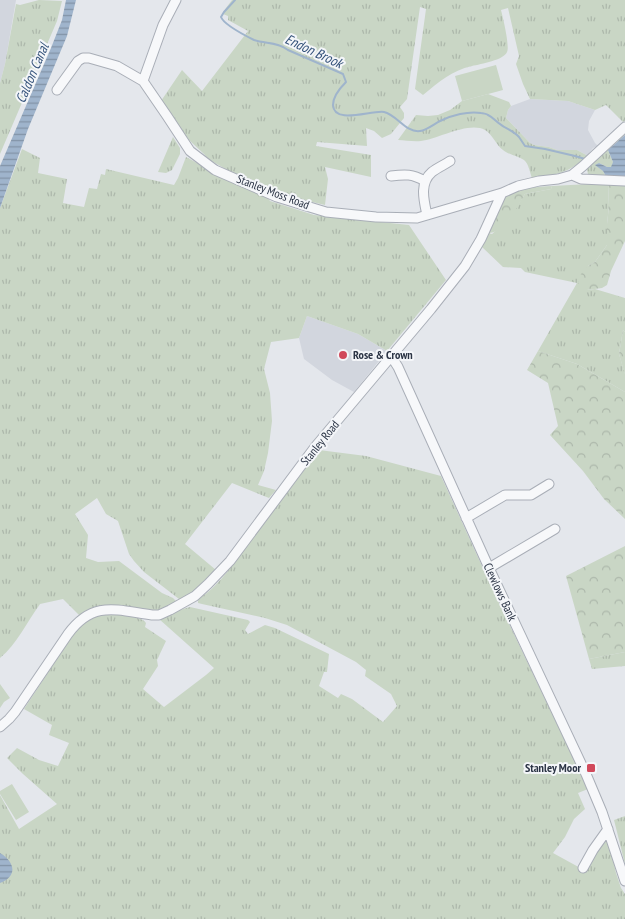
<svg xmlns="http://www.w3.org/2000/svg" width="625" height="919" font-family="'PT Sans Narrow',sans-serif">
<defs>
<pattern id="grass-tufts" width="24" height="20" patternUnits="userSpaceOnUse" patternTransform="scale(1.25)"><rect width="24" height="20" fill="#c9d6c5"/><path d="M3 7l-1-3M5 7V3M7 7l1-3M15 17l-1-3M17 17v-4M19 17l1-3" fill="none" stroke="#adb8ab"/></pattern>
<pattern id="forest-crowns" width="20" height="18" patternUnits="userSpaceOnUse" patternTransform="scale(1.25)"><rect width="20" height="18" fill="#c9d6c5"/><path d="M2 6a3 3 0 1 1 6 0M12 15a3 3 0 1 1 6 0" fill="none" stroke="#adb8ab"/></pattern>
<pattern id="water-rules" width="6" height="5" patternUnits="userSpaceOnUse" patternTransform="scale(1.25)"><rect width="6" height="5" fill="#9fb4cc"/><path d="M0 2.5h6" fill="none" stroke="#8293a7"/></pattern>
</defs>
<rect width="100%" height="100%" fill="#e4e7ec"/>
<!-- built -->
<path fill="#d2d6de" d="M 0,0 L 16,0 L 5,64 L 0,83 Z
M 530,99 L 568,101 L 595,110 L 589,121 L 588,130 L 595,143 L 598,146 L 593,148 L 589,153 L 588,156 L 577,150 L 557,150 L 549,147 L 534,145 L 530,143 L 506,118 L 508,110 L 511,106 Z
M 307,316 L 358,334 L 387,351 L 354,392 L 332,380 L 304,359 L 299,338 Z"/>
<!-- grass -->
<path fill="url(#grass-tufts)" d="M 39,0 L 62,1 L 57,21 L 0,154 L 0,83 L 5,64 L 16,4 L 20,5 Z
M 232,0 L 625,0 L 625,121 L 623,122 L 606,105 L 595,110 L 568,101 L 530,99 L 523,84 L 516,64 L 519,56 L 508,8 L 501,10 C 503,18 510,46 507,52 C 504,60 481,64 472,66 C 451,71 440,81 423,95 L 415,89 L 426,9 L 420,7 L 407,99 L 400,107 L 404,113 L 404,118 L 391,134 L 382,138 L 374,131 L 366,128 L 367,146 L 317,142 L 316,146 L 371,155 L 371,177 L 325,167 L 328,179 L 325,205 L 304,200 L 238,176 L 208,159 L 204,154 L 189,140 L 161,101 L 182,70 L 202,91 L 248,31 L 228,20 L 228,16 L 223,14 L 226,8 Z
M 488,94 L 509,102 L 511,106 L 508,110 L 506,118 L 530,143 L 534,145 L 549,147 L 557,150 L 577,150 L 588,156 C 568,173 557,175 532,178 C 530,173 529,164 524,160 C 518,156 509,155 503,150 C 496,145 493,135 485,130 C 469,121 438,139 421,141 C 413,142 405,140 398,140 L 416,115 L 428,116 L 438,115 L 450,110 L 462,101 Z
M 625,132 L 625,135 L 608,150 L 613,162 L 612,167 L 607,167 L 599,163 L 596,165 L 603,171 L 607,178 L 594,176 L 588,174 L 587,170 L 590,164 Z
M 173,137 L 180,148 L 180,154 L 172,170 L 166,173 L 158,172 Z
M 22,149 L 40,158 L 38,173 L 67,179 L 63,203 L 84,207 L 89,188 L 97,189 L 101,174 L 105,175 L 106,169 L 174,185 L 178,178 L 186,157 L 223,177 L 266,195 L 270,201 L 314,215 L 409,225 L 446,280 L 387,351 L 358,334 L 307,316 L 299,338 L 271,342 L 264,369 L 270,393 L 272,421 L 268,453 L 264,471 L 258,485 L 276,490 L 269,498 L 232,483 L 185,544 L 216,570 C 207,578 191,598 179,599 L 144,572 L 134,561 L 129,554 L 118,521 L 106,514 L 97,498 L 75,514 L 88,535 L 86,558 L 98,562 L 119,561 L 162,593 L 173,598 L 176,601 C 165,619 124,607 106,605 C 96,606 87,609 79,615 L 63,599 L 40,604 C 27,622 17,644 0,658 L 0,208 Z
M 608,183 L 609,206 L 607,224 L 607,245 L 595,262 L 588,266 L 587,290 L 595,289 L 625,298 L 625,332 L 623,330 L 619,354 L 625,374 L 625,392 L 577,364 L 538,351 L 577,283 L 525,272 L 521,268 L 503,267 L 482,247 L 488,233 L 492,234 L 508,220 L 525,194 L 551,189 L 552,186 Z
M 319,450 L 366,456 L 441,476 L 492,588 L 588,789 L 578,793 L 585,809 L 574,819 L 565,837 L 553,853 L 584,870 L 606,835 L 610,845 L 616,873 L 621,888 L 625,894 L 625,919 L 0,919 L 0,795 L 19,829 L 57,804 L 23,774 L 7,758 L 17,748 L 39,760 L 58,766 L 69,743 L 49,735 L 52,725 L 24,709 L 76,630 C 90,611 110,612 131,617 C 137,618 142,618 146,623 L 145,627 L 166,641 L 157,660 L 158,666 L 143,689 L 164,707 L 206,675 L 214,668 L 159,619 C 170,615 180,609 190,607 L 248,620 L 250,622 L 245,630 L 248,634 L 265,625 L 275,628 L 329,654 L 327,672 L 324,672 L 319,686 L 338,698 L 341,694 L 352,699 L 383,722 L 397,706 L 391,694 L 365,676 L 366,670 L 356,662 L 287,625 L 265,618 L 202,604 L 198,603 L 198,601 L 200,597 C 214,592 237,559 247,546 C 271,514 295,482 319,450 Z
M 625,652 L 625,666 L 592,669 L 589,659 Z
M 0,684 L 10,698 L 4,702 L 0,708 Z
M 625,816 L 625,864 L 614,820 Z"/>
<!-- forest -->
<path fill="url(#forest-crowns)" d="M 608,183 L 616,183 L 625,186 L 625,241 L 611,271 L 607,285 L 602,288 L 587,290 L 578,283 L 581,274 L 588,266 L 595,262 L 607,245 L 607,224 L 609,206 Z
M 552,186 L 551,189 L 525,194 C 517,207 505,233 488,233 C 492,226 500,201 506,197 C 518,187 538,187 552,186 Z
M 623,330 L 625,332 L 625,375 L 619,354 Z
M 538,351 L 577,364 L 625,392 L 625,519 L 604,499 L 583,471 L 550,435 L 558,426 L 548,383 L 527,370 Z
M 625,546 L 625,652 L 589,659 L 566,576 Z"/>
<!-- pitch -->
<path fill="#c9d6c5" d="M 496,65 L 503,90 L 462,101 L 455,76 Z
M 12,784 L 29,812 L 16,820 L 0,794 L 0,791 Z"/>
<!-- water -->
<path fill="url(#water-rules)" d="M 66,0 L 76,0 L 67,36 L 28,129 L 0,208 L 0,166 L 51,48 L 62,20 Z
M 625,135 L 625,179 L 607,178 L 603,171 L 595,165 L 599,163 L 607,167 L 611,167 L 613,162 L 608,150 Z
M 0,853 C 15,862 18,876 0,883 Z"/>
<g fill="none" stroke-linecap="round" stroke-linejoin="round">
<!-- stream -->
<path stroke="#9fb4cc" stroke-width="2" d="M 235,0 L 224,12 L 221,17 C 224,25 246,36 254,40 C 266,44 278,42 288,50 L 343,74 L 346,82 C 340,88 333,96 333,105 C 334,125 371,110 384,112 C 397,115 406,133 420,131 C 427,130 434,124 440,121 C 452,115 468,111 481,113 C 482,113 487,114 488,115 C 493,117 496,122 500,124 C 506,129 514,131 519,137 C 521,140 523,143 525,146 L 545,149 L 575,156 L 585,159"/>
<defs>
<path id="minor" d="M 143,81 L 163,25 L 176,0
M 57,90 L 78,61 L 83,58 L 89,58 L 117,66 L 143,81 L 167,116 L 190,151 L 215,170 L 277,197 L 326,212 L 376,217 L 417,218 L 502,193 L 518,186 L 539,181 L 558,179 L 572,175 L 583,166 L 625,127
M 572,175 L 581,179 L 625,181
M 391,176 C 406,174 412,174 425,181
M 427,215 C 424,201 419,183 432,172 C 437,168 444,165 450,161
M 391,356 L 398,367 L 489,568 L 586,774 L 602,812 L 625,881
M 466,518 L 505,495 L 531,495 L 549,484
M 489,568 L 555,529
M 0,727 L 9,719 L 15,712 L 68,634 C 93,600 116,610 152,615 L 159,615 L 170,610 L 195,596 L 208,584 L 230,561 L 315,447 L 431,309 L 465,266 L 481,239 L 502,193
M 583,868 L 593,850 L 608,829"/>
</defs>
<!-- minor casing -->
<use href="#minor" stroke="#a9aeb7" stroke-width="11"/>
<!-- minor -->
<use href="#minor" stroke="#f7f8fa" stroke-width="9"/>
</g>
<!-- markers -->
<g fill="#d1495b" stroke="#f4f6f9" stroke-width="2">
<circle cx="343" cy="355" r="5"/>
<rect x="586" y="763" width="10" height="10" rx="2.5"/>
</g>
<g text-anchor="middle" stroke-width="4" stroke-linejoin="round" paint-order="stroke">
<!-- street labels -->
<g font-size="12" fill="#2b3445" stroke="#f4f6f9">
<text transform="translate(273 192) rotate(21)" y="4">Stanley Moss Road</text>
<text transform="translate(320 443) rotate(-51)" y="4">Stanley Road</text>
<text transform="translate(500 592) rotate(65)" y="4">Clewlows Bank</text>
</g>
<!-- poi labels -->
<g font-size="12" font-weight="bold" fill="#2b3445" stroke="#f4f6f9" text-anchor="start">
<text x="353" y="359">Rose &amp; Crown</text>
<text x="581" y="772" text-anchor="end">Stanley Moor</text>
</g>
<!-- water labels -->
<g font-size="14" font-style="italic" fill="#34527a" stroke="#f4f6f9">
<text transform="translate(314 51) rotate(25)" y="5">Endon Brook</text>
<text transform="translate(32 73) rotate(-67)" y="5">Caldon Canal</text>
</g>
</g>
</svg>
